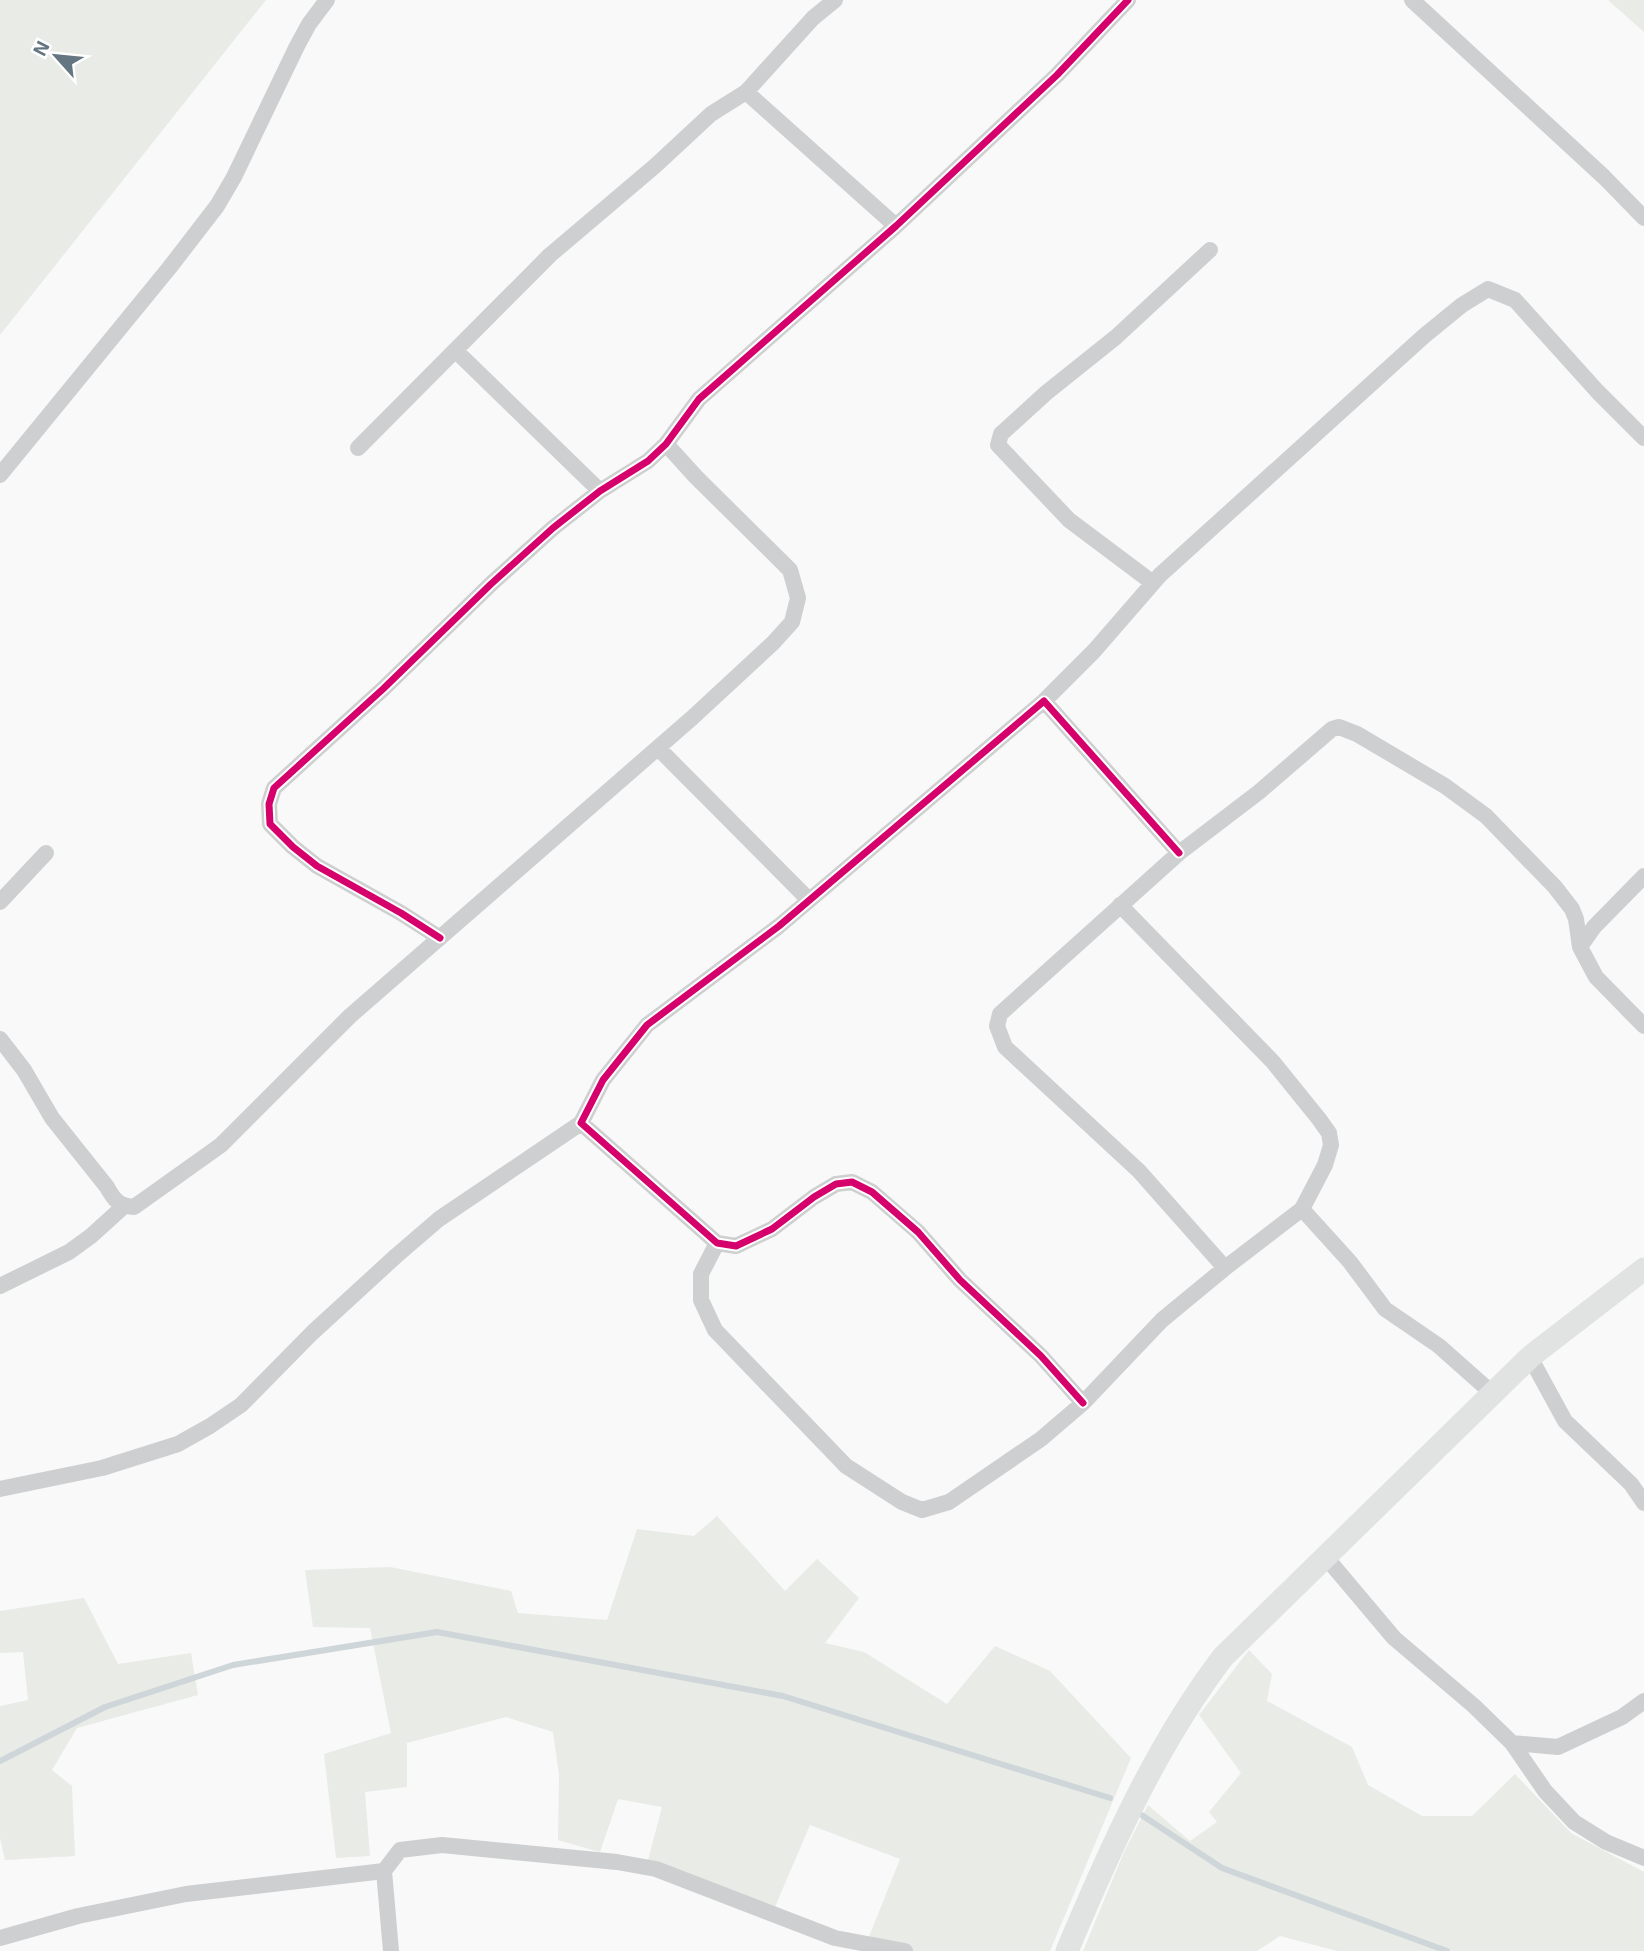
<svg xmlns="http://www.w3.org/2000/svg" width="1644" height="1951" font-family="'Exo 2',sans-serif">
<rect width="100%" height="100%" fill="#f9f9f9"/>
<!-- green -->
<path fill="#e8ebe6" d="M 0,0 L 266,0 L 0,335 Z
M 1608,0 L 1644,0 L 1644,32 Z
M 717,1516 L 785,1591 L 817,1559 L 859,1598 L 825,1643 L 864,1652 L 947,1704 L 995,1646 L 1050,1671 L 1131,1758 L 1050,1951 L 882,1951 L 865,1947 L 900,1859 L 810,1825 L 775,1907 L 648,1860 L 662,1807 L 618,1799 L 600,1852 L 558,1840 L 559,1775 L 553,1732 L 506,1717 L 407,1743 L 407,1787 L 365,1792 L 370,1856 L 336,1858 L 324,1754 L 391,1733 L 370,1628 L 313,1627 L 305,1570 L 390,1567 L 511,1591 L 518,1613 L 607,1620 L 637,1529 L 694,1536 Z
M 84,1598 L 118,1664 L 191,1653 L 198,1695 L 77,1728 L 52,1770 L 72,1786 L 75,1856 L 5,1860 L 0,1838 L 0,1706 L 28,1700 L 23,1652 L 0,1653 L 0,1611 Z
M 1249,1650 L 1272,1674 L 1267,1701 L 1352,1747 L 1368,1785 L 1422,1816 L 1472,1816 L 1515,1774 L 1571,1833 L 1644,1872 L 1644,1951 L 1337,1951 L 1280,1936 L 1257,1951 L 1083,1951 L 1124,1852 L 1148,1805 L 1190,1841 L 1217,1822 L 1209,1812 L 1241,1773 L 1199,1715 Z"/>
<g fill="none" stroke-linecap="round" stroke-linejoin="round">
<!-- stream -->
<path stroke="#ced6d9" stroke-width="6" d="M 0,1761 L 105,1707 L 233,1665 L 437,1632 L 783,1696 L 1110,1798
M 1140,1814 L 1222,1868 L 1447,1951"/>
<!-- street -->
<path stroke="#cecfd0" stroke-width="16" d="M 1412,0 L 1604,177 L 1644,218
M 746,92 L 896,226
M 456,351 L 600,491
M 358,448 L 550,255 L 655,166 L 711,114 L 746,92 L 813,18 L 835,0
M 0,475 L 170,267 L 217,206 L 234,177 L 297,46 L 309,24 L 327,0
M 1153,583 L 1069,520 L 998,445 L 1001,434 L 1046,393 L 1116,337 L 1210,250
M 1044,701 L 1094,651 L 1160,575 L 1424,336 L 1462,305 L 1488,289 L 1515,300 L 1597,391 L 1644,438
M 658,748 L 809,900
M 0,902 L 46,853
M 440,938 L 401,913 L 317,866 L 293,847 L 270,824 L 269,804 L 274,788 L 383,689 L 491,584 L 553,528 L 600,491 L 648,461 L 666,444 L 699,399 L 896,226 L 1057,75 L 1128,0
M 1580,947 L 1594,927 L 1644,876
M 0,1039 L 24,1070 L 52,1118 L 107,1187 C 114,1200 119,1206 134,1207 L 221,1145 L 350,1016 L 692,718 L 773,643 L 792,622 L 798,598 L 790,570 L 696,477 L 666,444
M 1302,1209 L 1350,1262 L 1385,1309 L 1439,1346 L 1492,1393
M 717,1243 L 701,1274 L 701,1300 L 715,1330 L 846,1466 L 902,1502 L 922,1510 L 949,1502 L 1041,1439 L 1083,1403 L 1162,1320 L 1225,1268 L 1302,1209 L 1325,1165 L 1331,1145 L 1329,1133 L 1319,1119 L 1273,1062 L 1120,905
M 1225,1268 L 1139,1171 L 1005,1047 L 997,1026 L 1000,1014 L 1179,853 L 1259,792 L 1332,729 L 1339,727 L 1357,734 L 1445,786 L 1486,816 L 1555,887 L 1572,909 L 1576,919 L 1580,947 L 1596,977 L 1644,1026
M 0,1286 L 69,1252 L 91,1236 L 123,1207
M 1530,1357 L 1565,1421 L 1631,1484 L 1644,1503
M 1083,1403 L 1041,1356 L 960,1280 L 918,1232 L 872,1192 L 852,1182 L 836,1184 L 814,1197 L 772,1229 L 736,1246 L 717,1243 L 581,1123 L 603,1080 L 647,1025 L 779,926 L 1044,701 L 1179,853
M 0,1489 L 102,1468 L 178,1444 L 210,1426 L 241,1405 L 312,1333 L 396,1256 L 439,1219 L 581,1123
M 1324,1555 L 1394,1638 L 1474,1706 L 1512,1743 L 1545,1791 L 1574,1822 L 1606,1842 L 1644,1858
M 1512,1743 L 1558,1747 L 1622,1717 L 1644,1701
M 0,1938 L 78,1916 L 186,1894 L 384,1871
M 391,1951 L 384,1871 L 400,1850 L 442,1845 L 617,1862 L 656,1869 L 835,1938 L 905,1951"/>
<!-- secondary -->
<path stroke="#e1e2e2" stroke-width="23" d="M 1067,1951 C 1110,1849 1156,1745 1223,1657 L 1530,1357 L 1644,1269"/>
<defs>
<path id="cycleway" d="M 440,938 L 401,913 L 317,866 L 293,847 L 270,824 L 269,804 L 274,788 L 383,689 L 491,584 L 553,528 L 600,491 L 648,461 L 666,444 L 699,399 L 896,226 L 1057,75 L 1128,0
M 1083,1403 L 1041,1356 L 960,1280 L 918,1232 L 872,1192 L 852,1182 L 836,1184 L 814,1197 L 772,1229 L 736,1246 L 717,1243 L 581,1123 L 603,1080 L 647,1025 L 779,926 L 1044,701 L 1179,853"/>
</defs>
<!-- cycleway casing -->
<use href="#cycleway" stroke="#fff" stroke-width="11"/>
<!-- cycleway -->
<use href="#cycleway" stroke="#d6006c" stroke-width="7"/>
</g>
<!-- north arrow -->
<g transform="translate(56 56) rotate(297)" stroke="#ffffff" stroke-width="5" paint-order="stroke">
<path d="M0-5L12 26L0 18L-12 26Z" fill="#657683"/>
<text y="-10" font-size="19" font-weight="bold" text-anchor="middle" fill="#657683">N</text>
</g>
</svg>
